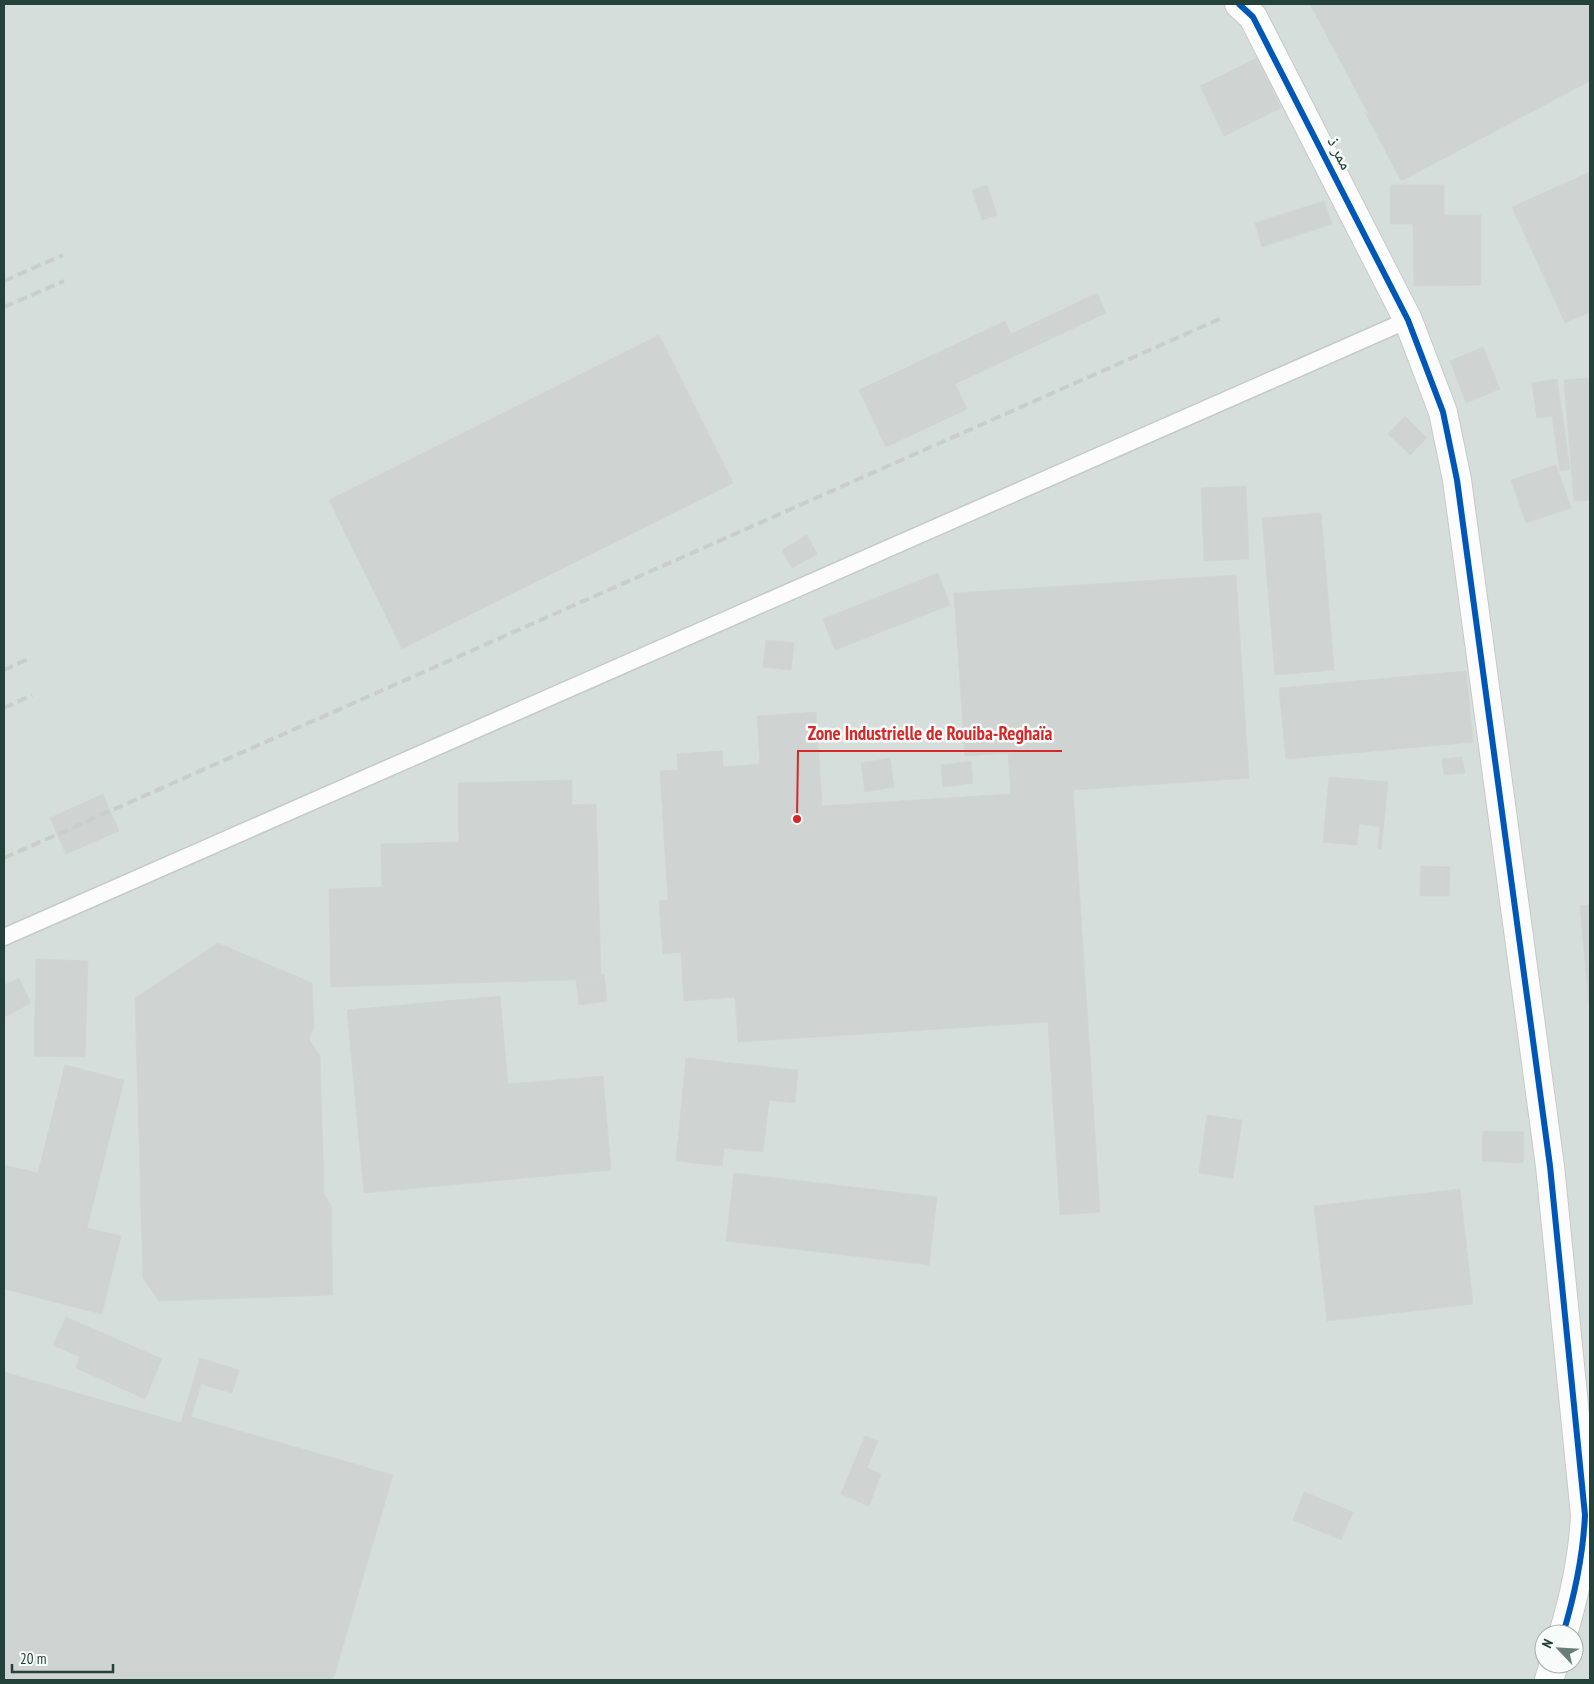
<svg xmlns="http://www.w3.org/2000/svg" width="1594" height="1684" font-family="'PT Sans Narrow','Noto Naskh Arabic',sans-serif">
<rect width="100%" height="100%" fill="#e8edeb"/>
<!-- built -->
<path fill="#d6dedb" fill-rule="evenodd" d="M 4,4 L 1590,4 L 1590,1680 L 4,1680 ZM 1544,1634 L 1574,1634 L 1574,1664 L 1544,1664 Z"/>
<!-- building -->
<path fill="#cfd4d2" stroke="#d1d6d4" d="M 1310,4 L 1590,4 L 1590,81 L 1401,181 L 1365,112 L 1370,117 Z
M 1257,58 L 1281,108 L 1224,136 L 1200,86 Z
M 1590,172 L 1590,312 L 1565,323 L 1512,207 Z
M 987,185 L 997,215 L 982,220 L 972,190 Z
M 1390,185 L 1444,185 L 1444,215 L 1481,215 L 1481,285 L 1414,286 L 1413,224 L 1390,224 Z
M 1324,201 L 1332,224 L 1262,247 L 1255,223 Z
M 1097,293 L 1106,313 L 955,384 L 967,409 L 886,447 L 859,390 L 1005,321 L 1011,334 Z
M 659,335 L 733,483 L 402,649 L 329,500 Z
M 1483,347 L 1500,389 L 1466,403 L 1450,361 Z
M 1590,378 L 1590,500 L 1574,501 L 1564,380 Z
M 1557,379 L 1570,469 L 1560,471 L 1552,416 L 1537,418 L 1532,383 Z
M 1405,416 L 1427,438 L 1410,455 L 1388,434 Z
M 1556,465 L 1571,508 L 1526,523 L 1511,480 Z
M 1246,486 L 1249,559 L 1204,561 L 1201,488 Z
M 1321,513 L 1334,670 L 1275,675 L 1262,518 Z
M 807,535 L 817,554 L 792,568 L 782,550 Z
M 938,573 L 950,605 L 835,650 L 823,619 Z
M 1236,575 L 1249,778 L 1073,790 L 1100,1212 L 1060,1215 L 1048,1022 L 738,1042 L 735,997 L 684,1001 L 681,952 L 663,954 L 659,900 L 668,900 L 660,771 L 678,770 L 677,754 L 722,751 L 723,767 L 760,764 L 757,716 L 816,712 L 822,806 L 1011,794 L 1008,753 L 965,756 L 954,593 Z
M 766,640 L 794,643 L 791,670 L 763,667 Z
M 1466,671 L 1473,742 L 1286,759 L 1279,688 Z
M 1462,757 L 1465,773 L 1444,775 L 1442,759 Z
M 890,758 L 894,787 L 865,792 L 861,763 Z
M 971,761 L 973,783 L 943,787 L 941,765 Z
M 1329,777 L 1388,782 L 1381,849 L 1378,849 L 1380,827 L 1359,824 L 1357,845 L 1323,842 Z
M 572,780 L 572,805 L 596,804 L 601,979 L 331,987 L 329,889 L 382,887 L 381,844 L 459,842 L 458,783 Z
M 103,794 L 119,831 L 66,854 L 50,818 Z
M 1421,866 L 1450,867 L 1449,896 L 1420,896 Z
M 1590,905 L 1590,1015 L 1580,906 Z
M 218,943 L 312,983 L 314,1027 L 309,1039 L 320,1056 L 324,1194 L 331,1206 L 333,1295 L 159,1301 L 143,1278 L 135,998 Z
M 36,959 L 88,961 L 85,1057 L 34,1056 Z
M 604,974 L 607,1001 L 579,1005 L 576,978 Z
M 19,978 L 31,1003 L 4,1017 L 4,985 Z
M 500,996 L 508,1084 L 603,1076 L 611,1170 L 364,1193 L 347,1010 Z
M 686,1058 L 798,1070 L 795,1103 L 769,1100 L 763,1152 L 724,1148 L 722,1166 L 676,1161 Z
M 65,1065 L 124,1080 L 87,1228 L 121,1236 L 102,1314 L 4,1289 L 4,1165 L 38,1173 Z
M 1207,1115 L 1242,1120 L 1233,1178 L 1199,1173 Z
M 1483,1131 L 1524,1132 L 1523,1163 L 1482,1161 Z
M 734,1173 L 937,1197 L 929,1265 L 726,1241 Z
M 1460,1189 L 1473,1304 L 1327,1321 L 1314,1206 Z
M 66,1317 L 162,1359 L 145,1399 L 76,1368 L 80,1357 L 53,1345 Z
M 200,1358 L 239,1370 L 232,1393 L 201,1384 L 191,1417 L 393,1475 L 333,1680 L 4,1680 L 4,1372 L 181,1423 Z
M 865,1436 L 878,1441 L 867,1468 L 881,1474 L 869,1506 L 841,1494 Z
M 1304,1492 L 1353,1512 L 1341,1540 L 1293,1520 Z"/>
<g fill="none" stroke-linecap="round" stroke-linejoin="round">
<defs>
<path id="service" d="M 4,937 L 1408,320"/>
<path id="minor" d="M 1239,4 L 1253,17 L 1408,320 L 1443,412 L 1457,480 L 1550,1166 L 1585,1515 C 1583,1557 1575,1594 1563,1634
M 1549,1680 L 1554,1664"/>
</defs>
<!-- service casing -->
<use href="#service" stroke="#c5cac8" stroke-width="19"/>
<!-- minor casing -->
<use href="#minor" stroke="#c5cac8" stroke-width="30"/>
<!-- service -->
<use href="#service" stroke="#fcfcfc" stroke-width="16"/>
<!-- minor -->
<use href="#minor" stroke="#fcfcfc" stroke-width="28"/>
<!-- rail -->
<path stroke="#c9cdcc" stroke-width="4" stroke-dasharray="10 5" stroke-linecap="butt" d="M 4,281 L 63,255
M 4,307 L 64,281
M 4,670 L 28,659
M 4,708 L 32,695
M 4,858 L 1224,317"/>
<defs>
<path id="cycleway" d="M 1239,4 L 1253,17 L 1408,320 L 1443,412 L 1457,480 L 1550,1166 L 1585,1515 C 1583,1557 1575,1594 1563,1634"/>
</defs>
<!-- cycleway casing -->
<use href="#cycleway" stroke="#f7fbf9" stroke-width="9"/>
<!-- cycleway -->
<use href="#cycleway" stroke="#0057b8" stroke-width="6"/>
</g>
<g text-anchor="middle" stroke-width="5" stroke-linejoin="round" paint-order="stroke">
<!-- street labels -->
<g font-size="18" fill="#24423a" stroke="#f7fbf9">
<text transform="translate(1340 153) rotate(63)" y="6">ممر ذ</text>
</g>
</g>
<!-- callouts -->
<path fill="none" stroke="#d62828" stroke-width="2" d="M797 819L798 751H1062"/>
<circle fill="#d62828" stroke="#f7fbf9" stroke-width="2" cx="797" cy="819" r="5"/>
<g font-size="19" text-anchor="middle" font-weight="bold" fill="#d62828" stroke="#f7fbf9" stroke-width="5" stroke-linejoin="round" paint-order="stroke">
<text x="930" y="740">Zone Industrielle de Rouiba-Reghaïa</text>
</g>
<!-- border -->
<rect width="1594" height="1684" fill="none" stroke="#24423a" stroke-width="10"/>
<!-- north arrow -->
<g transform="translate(1559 1649) rotate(295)"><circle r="24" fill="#f7fbf9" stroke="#a3b1ad"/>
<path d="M0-4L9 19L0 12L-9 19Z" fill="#697e78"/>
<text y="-8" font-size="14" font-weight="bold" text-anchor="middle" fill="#24423a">N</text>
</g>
<!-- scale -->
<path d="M12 1664v8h101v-8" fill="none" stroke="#24423a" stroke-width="2.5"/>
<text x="20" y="1664" font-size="15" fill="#24423a" stroke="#f7fbf9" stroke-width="4" paint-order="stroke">20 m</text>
</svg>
